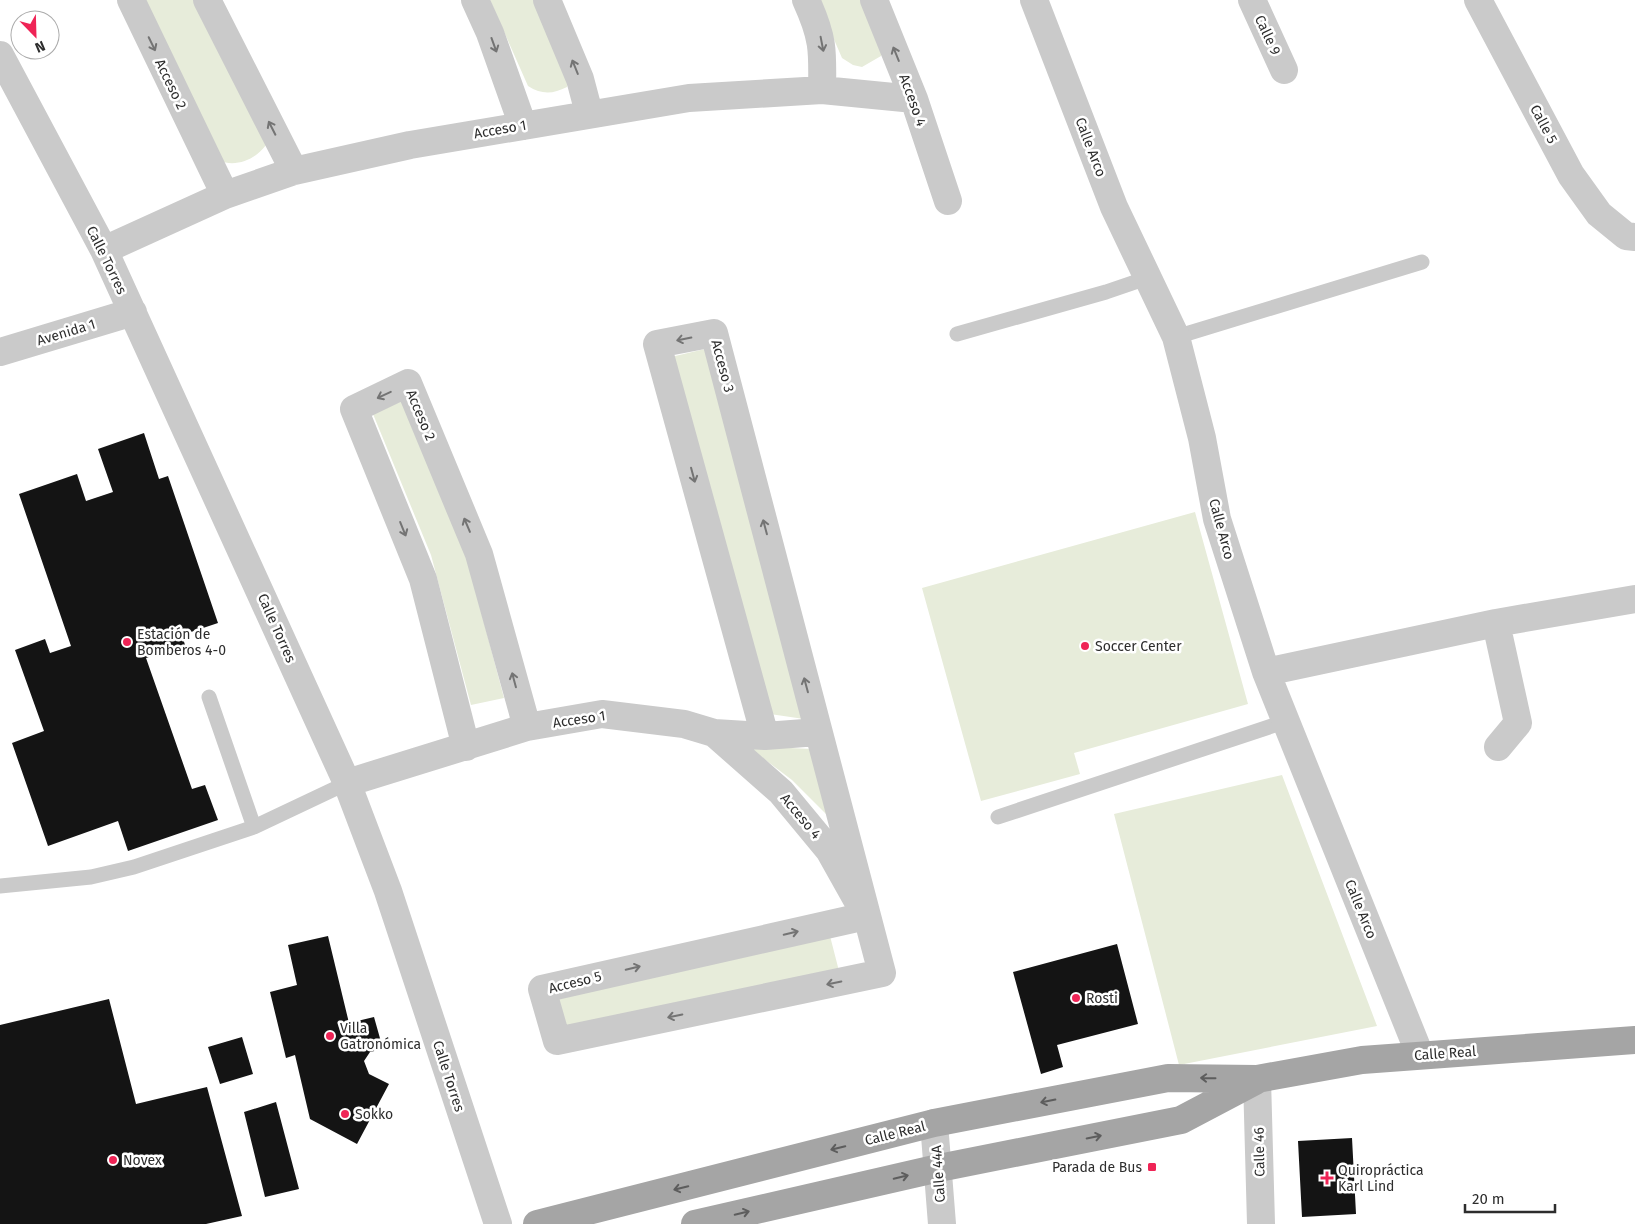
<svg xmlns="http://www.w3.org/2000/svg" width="1635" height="1224" font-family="'Fira Sans',sans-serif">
<rect width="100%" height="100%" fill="#fff"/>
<!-- green -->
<path fill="#e7ecda" d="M 140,0 L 197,0 L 266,145 C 255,160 237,167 219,161 Z
M 490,0 L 540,0 L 570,76 L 567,87 C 553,94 542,95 528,86 Z
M 817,0 L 866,0 L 884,42 L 881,56 L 862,67 L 853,65 L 842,58 Z
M 705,349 L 804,719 L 770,714 L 671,357 Z
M 404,400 L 465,551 L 504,698 L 471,705 L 431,555 L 373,414 Z
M 1195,512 L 1248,704 L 1074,753 L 1080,774 L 981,801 L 922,588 Z
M 747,746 L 812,749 L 831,819 L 792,780 Z
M 1282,775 L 1377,1026 L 1179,1065 L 1114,814 Z
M 830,936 L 839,971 L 568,1030 L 557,995 Z"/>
<!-- building -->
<path fill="#141414" d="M 144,433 L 159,479 L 168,476 L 218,623 L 182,635 L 185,645 L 146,658 L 192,789 L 205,785 L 218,820 L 128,851 L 118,821 L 48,846 L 12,743 L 44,731 L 15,650 L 45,639 L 50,653 L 71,646 L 19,494 L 77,474 L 86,501 L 113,492 L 98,449 Z
M 328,936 L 349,1023 L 374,1017 L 383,1049 L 370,1052 L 364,1061 L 369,1074 L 389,1084 L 357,1144 L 310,1119 L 295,1055 L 286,1058 L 270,992 L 297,985 L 288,945 Z
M 1117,944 L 1138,1024 L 1057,1045 L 1063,1067 L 1041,1074 L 1013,972 Z
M 109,999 L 136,1104 L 207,1087 L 242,1216 L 206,1224 L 0,1224 L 0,1025 Z
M 242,1037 L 253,1074 L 220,1084 L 208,1047 Z
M 276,1102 L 299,1189 L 265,1197 L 244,1112 Z
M 1352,1138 L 1356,1214 L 1302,1217 L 1298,1141 Z"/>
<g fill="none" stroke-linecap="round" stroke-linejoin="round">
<!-- lane -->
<path stroke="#cacaca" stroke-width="15" d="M 957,334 L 1106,292 L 1147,278
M 1176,337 L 1422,262
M 209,697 L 254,827
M 998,817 L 1284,722
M 0,886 L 91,877 L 134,867 L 254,827 L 347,783"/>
<!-- street -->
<path stroke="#cacaca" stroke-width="28" d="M 131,0 L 225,195
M 207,0 L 294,171
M 475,0 L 490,33 L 523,126
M 547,0 L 580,79 L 589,113
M 806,0 C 823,37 823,50 822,90
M 874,0 L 914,99 L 948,201
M 1034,0 L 1114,207 L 1176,337 L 1202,438 L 1217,519 L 1266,672 L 1420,1055
M 1252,0 L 1284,70
M 1478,0 L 1571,175 L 1599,214 L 1626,236 L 1635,237
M 0,55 L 104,250 L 347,783 L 388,891 L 498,1224
M 104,250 L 225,195 L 294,171 L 410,145 L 689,98 L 822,90 L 914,99
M 0,352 L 133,312
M 1496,623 L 1518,723 L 1498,747
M 1266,672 L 1496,623 L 1635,599
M 714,733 L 781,792 L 829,850 L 866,916 L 542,989 L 557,1041 L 882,973 L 714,333 L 657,344 L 765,736
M 466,747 L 423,579 L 354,409 L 408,383 L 479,554 L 527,727
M 347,783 L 527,727 L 602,714 L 684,724 L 714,733 L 765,736 L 818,732
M 1257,1079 L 1261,1224
M 934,1123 L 942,1224"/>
<!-- primary -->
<path stroke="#a5a5a5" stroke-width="28" d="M 537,1224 L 934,1123 L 1168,1078 L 1257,1079 L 1362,1060 L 1635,1040
M 695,1224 L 939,1168 L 1181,1120 L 1255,1081"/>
</g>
<!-- one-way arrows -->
<defs><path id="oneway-shaft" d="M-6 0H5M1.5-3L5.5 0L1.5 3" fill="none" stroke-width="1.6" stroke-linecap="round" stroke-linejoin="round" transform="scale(1.25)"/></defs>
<g stroke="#747474">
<use href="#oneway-shaft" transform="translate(152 44) rotate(64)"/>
<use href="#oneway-shaft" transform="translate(822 44) rotate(79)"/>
<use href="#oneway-shaft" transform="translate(494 45) rotate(70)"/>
<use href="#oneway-shaft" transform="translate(896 54) rotate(-112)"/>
<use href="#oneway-shaft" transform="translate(575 67) rotate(-112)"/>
<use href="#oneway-shaft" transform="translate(272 128) rotate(-117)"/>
<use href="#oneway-shaft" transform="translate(684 339) rotate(169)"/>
<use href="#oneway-shaft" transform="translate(384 395) rotate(155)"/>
<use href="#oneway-shaft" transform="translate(693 475) rotate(75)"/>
<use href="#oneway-shaft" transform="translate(467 525) rotate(-113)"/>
<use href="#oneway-shaft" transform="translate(765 527) rotate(-105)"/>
<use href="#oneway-shaft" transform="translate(403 529) rotate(68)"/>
<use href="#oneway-shaft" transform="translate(514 680) rotate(-105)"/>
<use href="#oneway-shaft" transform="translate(806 685) rotate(-105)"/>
<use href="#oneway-shaft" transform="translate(791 933) rotate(-13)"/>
<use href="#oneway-shaft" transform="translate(633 968) rotate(-13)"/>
<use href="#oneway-shaft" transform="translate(834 983) rotate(168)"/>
<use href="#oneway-shaft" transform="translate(675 1016) rotate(168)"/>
</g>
<g stroke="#5d5d5d">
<use href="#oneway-shaft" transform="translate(1208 1078) rotate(-179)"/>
<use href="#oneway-shaft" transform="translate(1048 1101) rotate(169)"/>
<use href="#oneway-shaft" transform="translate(1094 1137) rotate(-11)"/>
<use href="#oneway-shaft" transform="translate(838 1148) rotate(166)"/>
<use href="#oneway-shaft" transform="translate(901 1177) rotate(-13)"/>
<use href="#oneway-shaft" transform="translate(681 1188) rotate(166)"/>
<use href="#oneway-shaft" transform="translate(742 1213) rotate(-13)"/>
</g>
<!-- markers -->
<g fill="#ef2456" stroke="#fff" stroke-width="2">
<circle cx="127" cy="642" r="5"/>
<circle cx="1085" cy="646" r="5"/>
<circle cx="1076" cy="998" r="5"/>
<circle cx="330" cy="1036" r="5"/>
<circle cx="345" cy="1114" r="5"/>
<circle cx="113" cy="1160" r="5"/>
<rect x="1147" y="1162" width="10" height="10" rx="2.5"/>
<path d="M1324.5 1170.5h5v5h5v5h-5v5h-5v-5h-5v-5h5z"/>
</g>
<g text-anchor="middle" stroke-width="5" stroke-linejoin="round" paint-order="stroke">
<!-- street labels -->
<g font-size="14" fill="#2d2d2d" stroke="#fff">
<text transform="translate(1268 35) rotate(65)" y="5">Calle 9</text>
<text transform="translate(171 84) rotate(64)" y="5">Acceso 2</text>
<text transform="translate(913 100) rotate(70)" y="5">Acceso 4</text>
<text transform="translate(1544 124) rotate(62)" y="5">Calle 5</text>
<text transform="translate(500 129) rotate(-10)" y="5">Acceso 1</text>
<text transform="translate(1091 147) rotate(69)" y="5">Calle Arco</text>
<text transform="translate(107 260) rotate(64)" y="5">Calle Torres</text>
<text transform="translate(66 332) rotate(-17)" y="5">Avenida 1</text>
<text transform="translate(723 366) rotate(75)" y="5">Acceso 3</text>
<text transform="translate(421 415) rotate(67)" y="5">Acceso 2</text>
<text transform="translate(1222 529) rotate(75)" y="5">Calle Arco</text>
<text transform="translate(277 628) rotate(66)" y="5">Calle Torres</text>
<text transform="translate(579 719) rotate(-8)" y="5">Acceso 1</text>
<text transform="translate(801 816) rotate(50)" y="5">Acceso 4</text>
<text transform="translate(1361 909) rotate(68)" y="5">Calle Arco</text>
<text transform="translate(575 982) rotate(-14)" y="5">Acceso 5</text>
<text transform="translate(1445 1053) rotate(-4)" y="5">Calle Real</text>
<text transform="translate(449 1076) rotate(72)" y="5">Calle Torres</text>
<text transform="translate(895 1133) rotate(-14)" y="5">Calle Real</text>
<text transform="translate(1259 1152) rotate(-91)" y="5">Calle 46</text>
<text transform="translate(938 1174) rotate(-94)" y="5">Calle 44A</text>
</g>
<!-- poi labels -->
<g font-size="14" fill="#2d2d2d" stroke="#fff" text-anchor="start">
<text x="137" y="639">Estación de<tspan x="137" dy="16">Bomberos 4-0</tspan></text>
<text x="1095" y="651">Soccer Center</text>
<text x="1086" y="1003">Rosti</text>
<text x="340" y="1033">Villa<tspan x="340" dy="16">Gatronómica</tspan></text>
<text x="355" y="1119">Sokko</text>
<text x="123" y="1165">Novex</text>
<text x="1142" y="1172" text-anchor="end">Parada de Bus</text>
<text x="1338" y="1175">Quiropráctica<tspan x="1338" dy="16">Karl Lind</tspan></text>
</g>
</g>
<!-- north arrow -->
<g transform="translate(35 35) rotate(157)"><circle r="24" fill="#ffffff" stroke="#ababab"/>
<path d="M0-4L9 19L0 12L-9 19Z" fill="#ef2456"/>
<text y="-8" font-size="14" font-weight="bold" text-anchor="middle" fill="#2d2d2d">N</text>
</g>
<!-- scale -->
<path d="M1465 1204v8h90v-8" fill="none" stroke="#2d2d2d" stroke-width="2.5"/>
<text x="1472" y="1204" font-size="15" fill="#2d2d2d" stroke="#ffffff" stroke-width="4" paint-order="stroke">20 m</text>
</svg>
